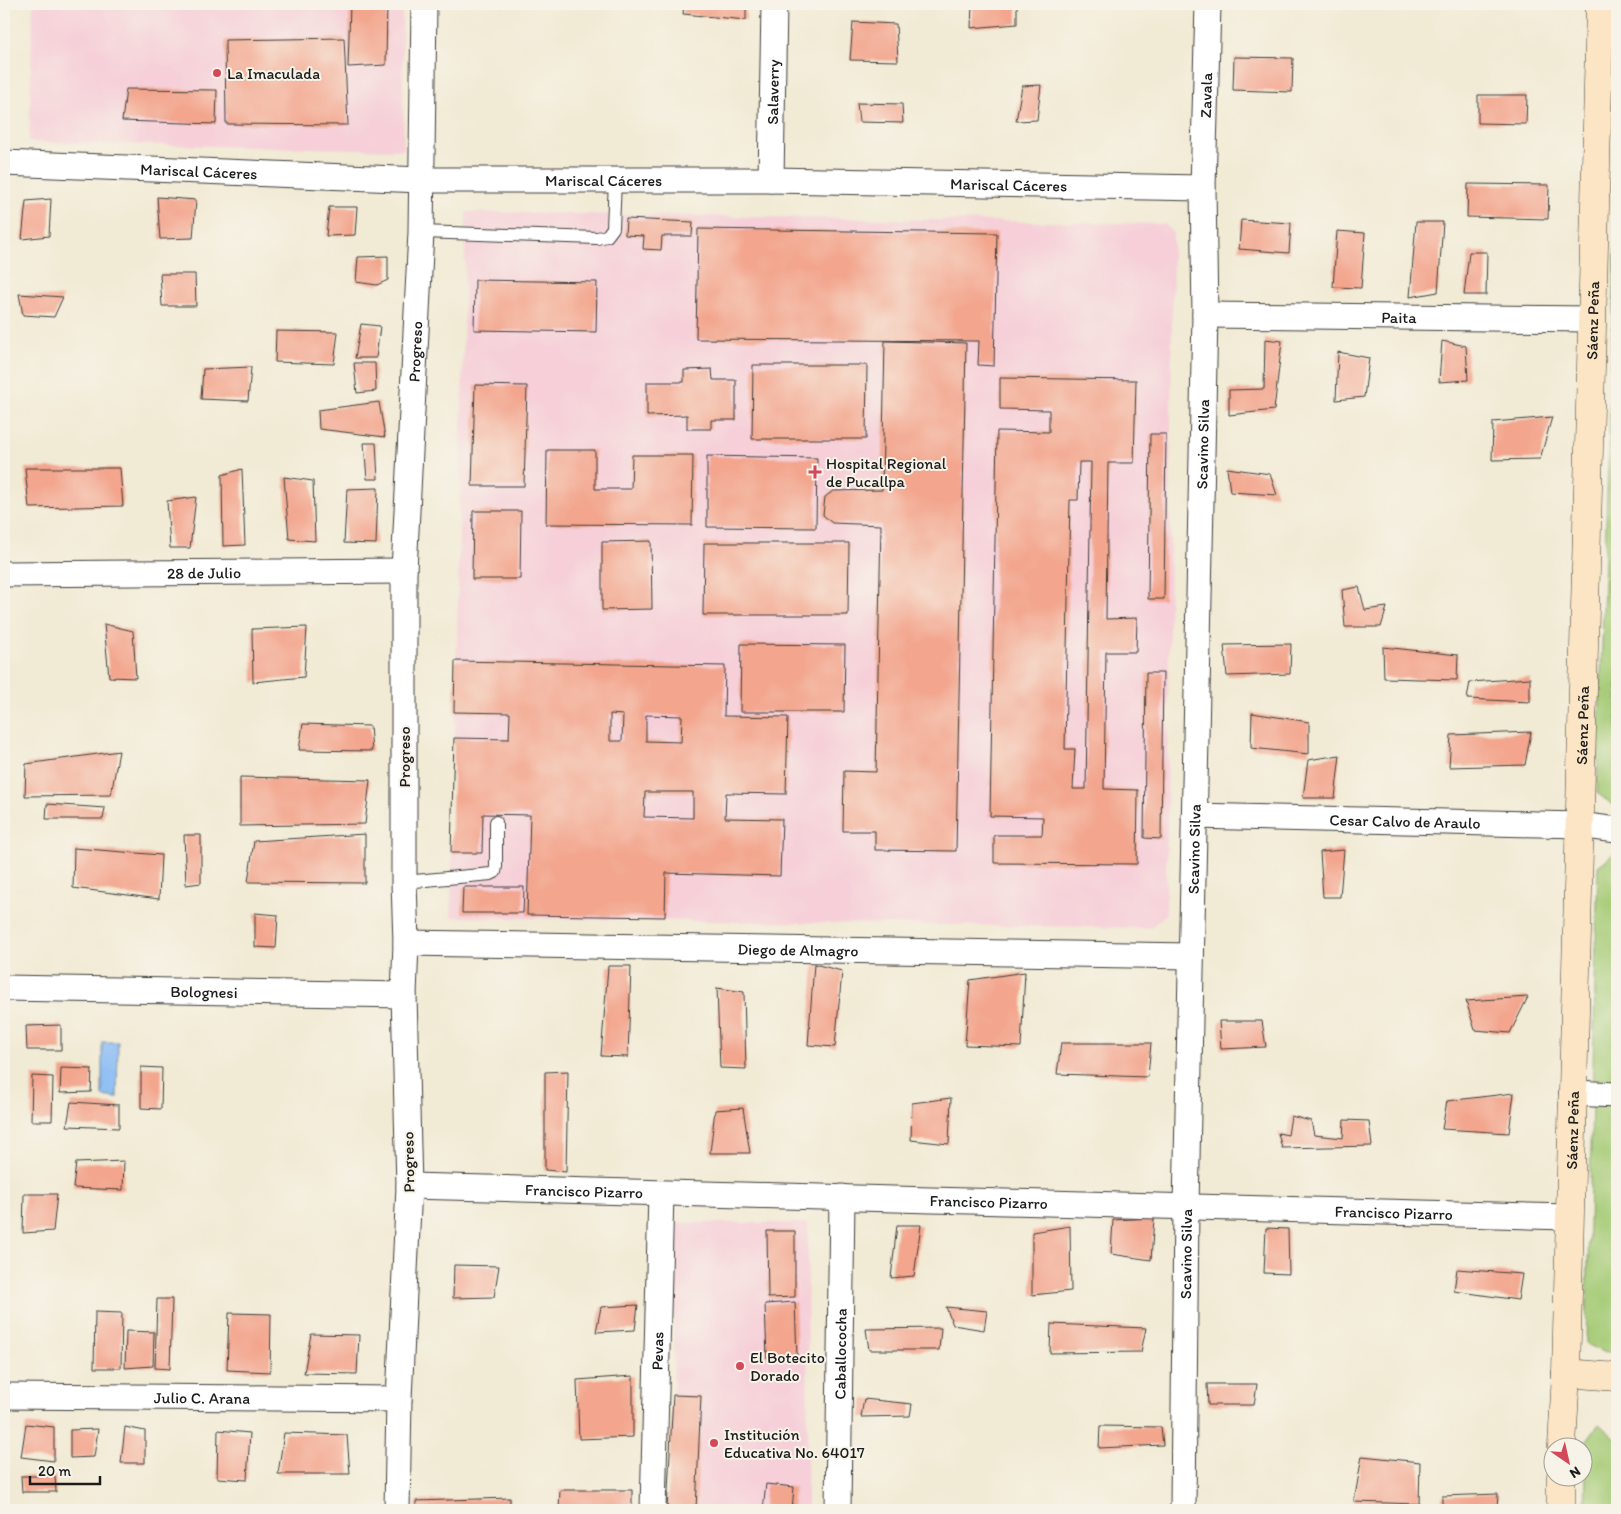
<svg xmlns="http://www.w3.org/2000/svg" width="1621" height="1514" font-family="Itim,sans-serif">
<rect width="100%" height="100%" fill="#f7f3e8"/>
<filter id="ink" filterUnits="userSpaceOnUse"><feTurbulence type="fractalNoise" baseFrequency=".02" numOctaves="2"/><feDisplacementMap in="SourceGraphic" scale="10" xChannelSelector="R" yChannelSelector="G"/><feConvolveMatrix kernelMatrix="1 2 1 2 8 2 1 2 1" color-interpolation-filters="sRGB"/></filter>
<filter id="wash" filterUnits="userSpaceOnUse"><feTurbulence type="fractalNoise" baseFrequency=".0096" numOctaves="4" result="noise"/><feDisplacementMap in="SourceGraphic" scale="20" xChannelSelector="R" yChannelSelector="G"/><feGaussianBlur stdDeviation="1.12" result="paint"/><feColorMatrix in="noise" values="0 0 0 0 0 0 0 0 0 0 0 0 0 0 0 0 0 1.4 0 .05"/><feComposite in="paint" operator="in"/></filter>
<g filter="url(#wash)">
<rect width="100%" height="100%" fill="#f1ead4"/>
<!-- built -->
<path fill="#f6cfd8" d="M 33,4 L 402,4 L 404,150 L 29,142 Z
M 466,212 L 1165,224 L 1173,234 L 1166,914 L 1150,928 L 451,917 Z
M 674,1223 L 808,1223 L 807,1510 L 673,1510 Z"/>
<!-- green -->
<path fill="#a5cb76" stroke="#607449" d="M 1617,197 L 1617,808 L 1597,793 Z
M 1616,852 L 1617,853 L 1617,1350 L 1605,1353 L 1586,1344 L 1598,866 Z
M 1599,1424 L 1617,1440 L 1617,1510 L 1585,1510 L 1587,1440 Z"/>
<!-- water -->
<path fill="#86baf4" stroke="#516b88" d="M 102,1042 L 118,1042 L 117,1098 L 102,1096 Z"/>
<g id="blocks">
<!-- building -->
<path fill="#f3a58d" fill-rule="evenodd" d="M 350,4 L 387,4 L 386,65 L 348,67 Z
M 684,4 L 746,4 L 746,20 L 683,14 Z
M 972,4 L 1017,4 L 1017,24 L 971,28 Z
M 853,22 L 896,24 L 898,61 L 850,60 Z
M 344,38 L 348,125 L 226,124 L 225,40 Z
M 1234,57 L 1293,58 L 1292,92 L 1233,90 Z
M 1041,85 L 1037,120 L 1016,121 L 1022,86 Z
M 126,89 L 217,90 L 216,124 L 122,121 Z
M 1478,95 L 1527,95 L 1526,124 L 1478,123 Z
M 857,103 L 902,104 L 903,123 L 859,122 Z
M 1468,184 L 1549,185 L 1548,219 L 1467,217 Z
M 157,197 L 196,200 L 193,238 L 160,239 Z
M 51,199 L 49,236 L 22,239 L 26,201 Z
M 329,207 L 357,207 L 355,235 L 326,236 Z
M 626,219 L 693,222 L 692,236 L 662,236 L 661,250 L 643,249 L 644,236 L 625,235 Z
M 1241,220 L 1291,223 L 1289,253 L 1239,249 Z
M 1416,222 L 1443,222 L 1438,292 L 1410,297 Z
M 698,229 L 997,233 L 994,366 L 978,365 L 979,341 L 696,339 Z
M 1337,231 L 1365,233 L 1361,288 L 1333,287 Z
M 1469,252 L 1487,252 L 1486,295 L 1464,295 Z
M 388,256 L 388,280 L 377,285 L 356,282 L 358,257 Z
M 160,274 L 195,274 L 196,306 L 162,306 Z
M 475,280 L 597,282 L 596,332 L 474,330 Z
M 19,294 L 63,297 L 54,317 L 23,315 Z
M 361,324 L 380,326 L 376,358 L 355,358 Z
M 276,331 L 338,332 L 334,364 L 275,362 Z
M 1265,339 L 1282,341 L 1274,410 L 1229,415 L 1229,390 L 1264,389 Z
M 885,341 L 966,343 L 956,851 L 875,850 L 875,831 L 843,831 L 844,771 L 876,772 L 881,525 L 832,523 L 823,515 L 825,497 L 833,491 L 882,490 Z
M 1442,341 L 1466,346 L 1468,380 L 1439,382 Z
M 1338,352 L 1369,358 L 1364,397 L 1336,400 Z
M 354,363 L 375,363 L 376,391 L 357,393 Z
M 753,365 L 867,365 L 866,439 L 752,439 Z
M 251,367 L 248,401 L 201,399 L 203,369 Z
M 712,369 L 713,380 L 736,380 L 736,420 L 711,420 L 711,429 L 687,429 L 687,415 L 647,416 L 647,382 L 684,382 L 684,370 Z
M 1000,378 L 1136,380 L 1134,463 L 1108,463 L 1106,619 L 1137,618 L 1136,652 L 1106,652 L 1104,789 L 1138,790 L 1137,864 L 994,863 L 994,835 L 1042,835 L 1043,817 L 990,816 L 997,431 L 1049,432 L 1049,410 L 1000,409 ZM 1079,462 L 1091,462 L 1086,789 L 1073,789 L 1075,749 L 1065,749 L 1070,500 L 1078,500 Z
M 475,385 L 527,386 L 524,486 L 472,486 Z
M 379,402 L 385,437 L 319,429 L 318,410 Z
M 1552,417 L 1540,459 L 1492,460 L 1493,422 Z
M 1150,434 L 1166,434 L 1164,599 L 1148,599 Z
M 364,443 L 376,443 L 378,479 L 367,479 Z
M 547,450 L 595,450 L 595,489 L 631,489 L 632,455 L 693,455 L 692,525 L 546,524 Z
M 707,456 L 817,458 L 816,528 L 707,527 Z
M 25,468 L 120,468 L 123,506 L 29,508 Z
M 1227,468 L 1270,474 L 1277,495 L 1230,492 Z
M 242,469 L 245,545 L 223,546 L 222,475 Z
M 284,477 L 313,481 L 315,541 L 289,539 Z
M 378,488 L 376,544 L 344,543 L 347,489 Z
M 196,497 L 190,548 L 170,548 L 167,501 Z
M 473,511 L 521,511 L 520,579 L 472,579 Z
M 651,541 L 652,609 L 602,610 L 602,542 Z
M 704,543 L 849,543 L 848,615 L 703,615 Z
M 1359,587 L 1365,610 L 1387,607 L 1381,627 L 1345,627 L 1342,590 Z
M 104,624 L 133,631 L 136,678 L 109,677 Z
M 307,627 L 304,677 L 253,682 L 252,629 Z
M 741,644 L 845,645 L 844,712 L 740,712 Z
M 1291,644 L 1290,674 L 1227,676 L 1224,645 Z
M 1383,647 L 1458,655 L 1457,680 L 1384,678 Z
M 455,661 L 725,666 L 724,716 L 788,717 L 786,794 L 726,793 L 725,818 L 782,819 L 780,876 L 666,873 L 665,917 L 527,915 L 530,815 L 483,814 L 482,853 L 451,853 L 454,738 L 509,739 L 510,713 L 454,712 ZM 610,714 L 623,715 L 622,741 L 610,741 ZM 646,715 L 682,716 L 681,742 L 646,741 ZM 645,792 L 693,792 L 693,818 L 644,817 Z
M 1146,673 L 1163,673 L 1161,839 L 1144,838 Z
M 1530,678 L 1530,702 L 1467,699 L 1470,682 Z
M 1252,713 L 1309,722 L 1309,754 L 1251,748 Z
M 303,724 L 370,726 L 372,751 L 299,750 Z
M 1531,732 L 1525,765 L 1449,767 L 1451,735 Z
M 119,751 L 111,795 L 25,796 L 26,764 Z
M 1340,755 L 1335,798 L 1303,798 L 1308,760 Z
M 240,777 L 370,780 L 365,824 L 240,826 Z
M 47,804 L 105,808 L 103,819 L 46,819 Z
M 365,834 L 365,883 L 248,882 L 254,841 Z
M 184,835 L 201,835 L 201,883 L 186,885 Z
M 74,848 L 161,855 L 159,899 L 73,888 Z
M 1344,850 L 1340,897 L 1323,897 L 1320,852 Z
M 463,887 L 524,887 L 523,913 L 462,913 Z
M 255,913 L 278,915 L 276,948 L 255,947 Z
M 814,964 L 842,971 L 835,1047 L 808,1045 Z
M 608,966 L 631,966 L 628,1057 L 601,1056 Z
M 1025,972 L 1021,1047 L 965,1045 L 970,980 Z
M 717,988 L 744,992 L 746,1069 L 720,1068 Z
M 1528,997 L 1510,1033 L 1475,1030 L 1466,1001 Z
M 1219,1021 L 1262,1021 L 1266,1047 L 1221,1049 Z
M 61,1025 L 61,1050 L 27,1050 L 26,1026 Z
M 1061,1043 L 1151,1043 L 1148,1077 L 1057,1074 Z
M 141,1067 L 162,1068 L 161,1109 L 141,1108 Z
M 61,1068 L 92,1069 L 91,1092 L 60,1093 Z
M 568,1071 L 566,1172 L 545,1170 L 545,1072 Z
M 32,1076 L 53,1077 L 52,1121 L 31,1121 Z
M 1514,1093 L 1509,1133 L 1442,1129 L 1447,1101 Z
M 951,1098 L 949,1144 L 911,1140 L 912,1103 Z
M 71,1102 L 119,1105 L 119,1128 L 67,1126 Z
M 743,1108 L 750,1153 L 710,1153 L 715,1110 Z
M 1291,1116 L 1311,1121 L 1314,1135 L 1343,1138 L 1344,1120 L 1369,1121 L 1372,1146 L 1282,1148 L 1278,1133 L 1288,1135 Z
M 124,1161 L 123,1190 L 73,1188 L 76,1163 Z
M 24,1194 L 57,1194 L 53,1231 L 23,1233 Z
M 1154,1218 L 1151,1260 L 1111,1254 L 1113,1220 Z
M 897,1225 L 921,1225 L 914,1276 L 891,1278 Z
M 1070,1226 L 1071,1291 L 1032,1295 L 1032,1232 Z
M 1266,1228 L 1288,1229 L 1289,1274 L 1264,1273 Z
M 767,1231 L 795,1231 L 795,1297 L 768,1298 Z
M 454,1265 L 499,1266 L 494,1297 L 453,1298 Z
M 1457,1269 L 1522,1274 L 1518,1300 L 1454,1291 Z
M 157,1299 L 172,1299 L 170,1369 L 155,1368 Z
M 795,1302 L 797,1357 L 767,1358 L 765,1304 Z
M 638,1305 L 635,1330 L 596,1332 L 601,1307 Z
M 946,1307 L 987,1311 L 984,1330 L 953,1325 Z
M 95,1312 L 122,1313 L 121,1368 L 94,1368 Z
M 229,1313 L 271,1314 L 270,1372 L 227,1370 Z
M 1051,1324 L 1146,1328 L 1141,1352 L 1050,1353 Z
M 941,1328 L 939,1350 L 869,1350 L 866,1329 Z
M 126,1331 L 154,1332 L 153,1366 L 125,1368 Z
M 311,1334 L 359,1335 L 357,1374 L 304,1373 Z
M 633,1376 L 633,1437 L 579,1439 L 577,1380 Z
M 1207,1384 L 1257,1384 L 1254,1405 L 1208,1405 Z
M 673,1395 L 701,1396 L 696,1510 L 667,1510 Z
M 864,1399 L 912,1404 L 910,1416 L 861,1417 Z
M 26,1424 L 54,1427 L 54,1461 L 21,1457 Z
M 1100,1426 L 1161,1427 L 1163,1445 L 1099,1448 Z
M 125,1427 L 145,1431 L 145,1463 L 121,1463 Z
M 98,1429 L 94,1457 L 70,1458 L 70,1430 Z
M 218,1430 L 250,1433 L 247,1480 L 217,1478 Z
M 284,1433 L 347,1435 L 350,1474 L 278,1474 Z
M 1362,1456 L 1420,1462 L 1419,1504 L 1354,1502 Z
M 21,1476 L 55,1476 L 56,1492 L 22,1492 Z
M 766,1484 L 794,1487 L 792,1510 L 763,1510 Z
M 560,1490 L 632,1490 L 632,1510 L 559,1510 Z
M 1498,1494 L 1497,1510 L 1442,1510 L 1442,1496 Z
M 510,1498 L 510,1510 L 416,1510 L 416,1501 Z"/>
</g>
</g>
<g filter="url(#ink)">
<use href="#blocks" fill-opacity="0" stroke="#3c3b38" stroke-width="1"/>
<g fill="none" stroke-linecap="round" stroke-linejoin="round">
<defs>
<path id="lane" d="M 421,232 L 597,238 L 607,236 L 613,228 L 615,180
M 404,882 L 491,874 L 495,872 L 496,867 L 496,822"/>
<g id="street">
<path id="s1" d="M 4,163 L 422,180 L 771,180 L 1203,188"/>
<path id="s2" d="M 771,180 L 774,4"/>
<path id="s3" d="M 1205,315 L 1592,319"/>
<path id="s4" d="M 4,574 L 404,571"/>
<path id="s5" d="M 1194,816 L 1579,825 L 1617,830"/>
<path id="s6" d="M 406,943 L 1191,956"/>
<path id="s7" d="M 4,988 L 404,995"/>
<path d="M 1572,1093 L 1617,1095"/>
<path id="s8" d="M 409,1186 L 1568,1217"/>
<path id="s9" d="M 4,1396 L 399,1399"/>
<path id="s10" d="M 397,1510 L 399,1399 L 409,1186 L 404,995 L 406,943 L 404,882 L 404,571 L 421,232 L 424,4"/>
<path id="s11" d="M 653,1510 L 661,1193"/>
<path id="s12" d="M 838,1510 L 842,1197"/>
<path id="s13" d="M 1183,1510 L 1186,1207 L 1205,315 L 1203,188 L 1208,4"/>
</g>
<g id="secondary">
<path d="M 1566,1373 L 1617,1377"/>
<path id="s14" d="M 1562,1446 L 1566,1373 L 1600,4"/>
<path d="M 1561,1510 L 1561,1476"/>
</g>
</defs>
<!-- lane casing -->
<use href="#lane" stroke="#3c3b38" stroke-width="14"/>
<!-- street casing -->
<use href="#street" stroke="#3c3b38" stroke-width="27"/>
<!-- secondary casing -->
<use href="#secondary" stroke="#3c3b38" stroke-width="29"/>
<!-- lane -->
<use href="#lane" stroke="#fff" stroke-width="12"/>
<!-- street -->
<use href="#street" stroke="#fff" stroke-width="25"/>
<!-- secondary -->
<use href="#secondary" stroke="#fce5c4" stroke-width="28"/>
</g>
</g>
<!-- markers -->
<g fill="#d1495b" stroke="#f7f3e8" stroke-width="2">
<circle cx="217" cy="73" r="5"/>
<path d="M812.5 464.5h5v5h5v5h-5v5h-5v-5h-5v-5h5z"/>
<circle cx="740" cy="1366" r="5"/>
<circle cx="714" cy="1443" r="5"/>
</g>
<g text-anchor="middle" stroke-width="4" stroke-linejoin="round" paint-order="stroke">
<!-- poi labels -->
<g font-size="16" fill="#1c1c1c" stroke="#f7f3e8" text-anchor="start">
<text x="227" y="79">La Imaculada</text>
<text x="826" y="469">Hospital Regional<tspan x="826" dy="18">de Pucallpa</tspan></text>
<text x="750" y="1363">El Botecito<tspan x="750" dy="18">Dorado</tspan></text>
<text x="724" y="1440">Institución<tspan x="724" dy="18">Educativa No. 64017</tspan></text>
</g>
<!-- street labels -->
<g font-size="16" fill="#1c1c1c" stroke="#f7f3e8">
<text dy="6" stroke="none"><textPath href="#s2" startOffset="88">Salaverry</textPath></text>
<text dy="6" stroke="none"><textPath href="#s13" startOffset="1415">Zavala</textPath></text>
<text dy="6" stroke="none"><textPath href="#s1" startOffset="195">Mariscal Cáceres</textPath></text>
<text dy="6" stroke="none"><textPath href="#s1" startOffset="600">Mariscal Cáceres</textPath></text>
<text dy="6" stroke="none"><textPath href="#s1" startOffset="1005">Mariscal Cáceres</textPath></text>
<text dy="6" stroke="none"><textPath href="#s3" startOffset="194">Paita</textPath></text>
<text dy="6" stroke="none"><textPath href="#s14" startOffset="1126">Sáenz Peña</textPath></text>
<text dy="6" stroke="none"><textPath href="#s10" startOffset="1159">Progreso</textPath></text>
<text dy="6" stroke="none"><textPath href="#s13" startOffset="1066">Scavino Silva</textPath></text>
<text dy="6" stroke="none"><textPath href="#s4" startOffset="200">28 de Julio</textPath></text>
<text dy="6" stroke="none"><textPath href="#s14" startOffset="721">Sáenz Peña</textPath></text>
<text transform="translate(404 757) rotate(-90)" y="6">Progreso</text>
<text dy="6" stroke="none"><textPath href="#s5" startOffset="211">Cesar Calvo de Araulo</textPath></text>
<text dy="6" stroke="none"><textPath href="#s13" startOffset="661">Scavino Silva</textPath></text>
<text dy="6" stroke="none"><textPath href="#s6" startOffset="392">Diego de Almagro</textPath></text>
<text dy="6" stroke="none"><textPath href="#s7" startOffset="200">Bolognesi</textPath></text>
<text dy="6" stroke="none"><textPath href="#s14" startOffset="316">Sáenz Peña</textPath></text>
<text transform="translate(408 1162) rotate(-91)" y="6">Progreso</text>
<text dy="6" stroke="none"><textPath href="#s8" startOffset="175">Francisco Pizarro</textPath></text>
<text dy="6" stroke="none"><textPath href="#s8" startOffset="580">Francisco Pizarro</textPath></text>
<text dy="6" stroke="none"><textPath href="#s8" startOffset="985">Francisco Pizarro</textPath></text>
<text dy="6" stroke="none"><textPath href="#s13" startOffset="256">Scavino Silva</textPath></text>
<text dy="6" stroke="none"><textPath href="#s11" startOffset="159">Pevas</textPath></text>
<text dy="6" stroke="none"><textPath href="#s12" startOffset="156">Caballococha</textPath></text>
<text dy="6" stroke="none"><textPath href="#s9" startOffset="198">Julio C. Arana</textPath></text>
</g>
</g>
<!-- margin -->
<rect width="1621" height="1514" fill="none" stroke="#f7f3e8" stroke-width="20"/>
<!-- north arrow -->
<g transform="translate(1568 1462) rotate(146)"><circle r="24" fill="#f7f3e8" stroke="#9f9d96"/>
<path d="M0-4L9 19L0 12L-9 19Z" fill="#d1495b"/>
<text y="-8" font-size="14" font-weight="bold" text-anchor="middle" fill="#1c1c1c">N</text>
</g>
<!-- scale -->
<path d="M30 1476v8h70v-8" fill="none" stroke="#1c1c1c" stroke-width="2.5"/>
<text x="38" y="1476" font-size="15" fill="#1c1c1c" stroke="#f7f3e8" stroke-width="4" paint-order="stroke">20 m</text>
</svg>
